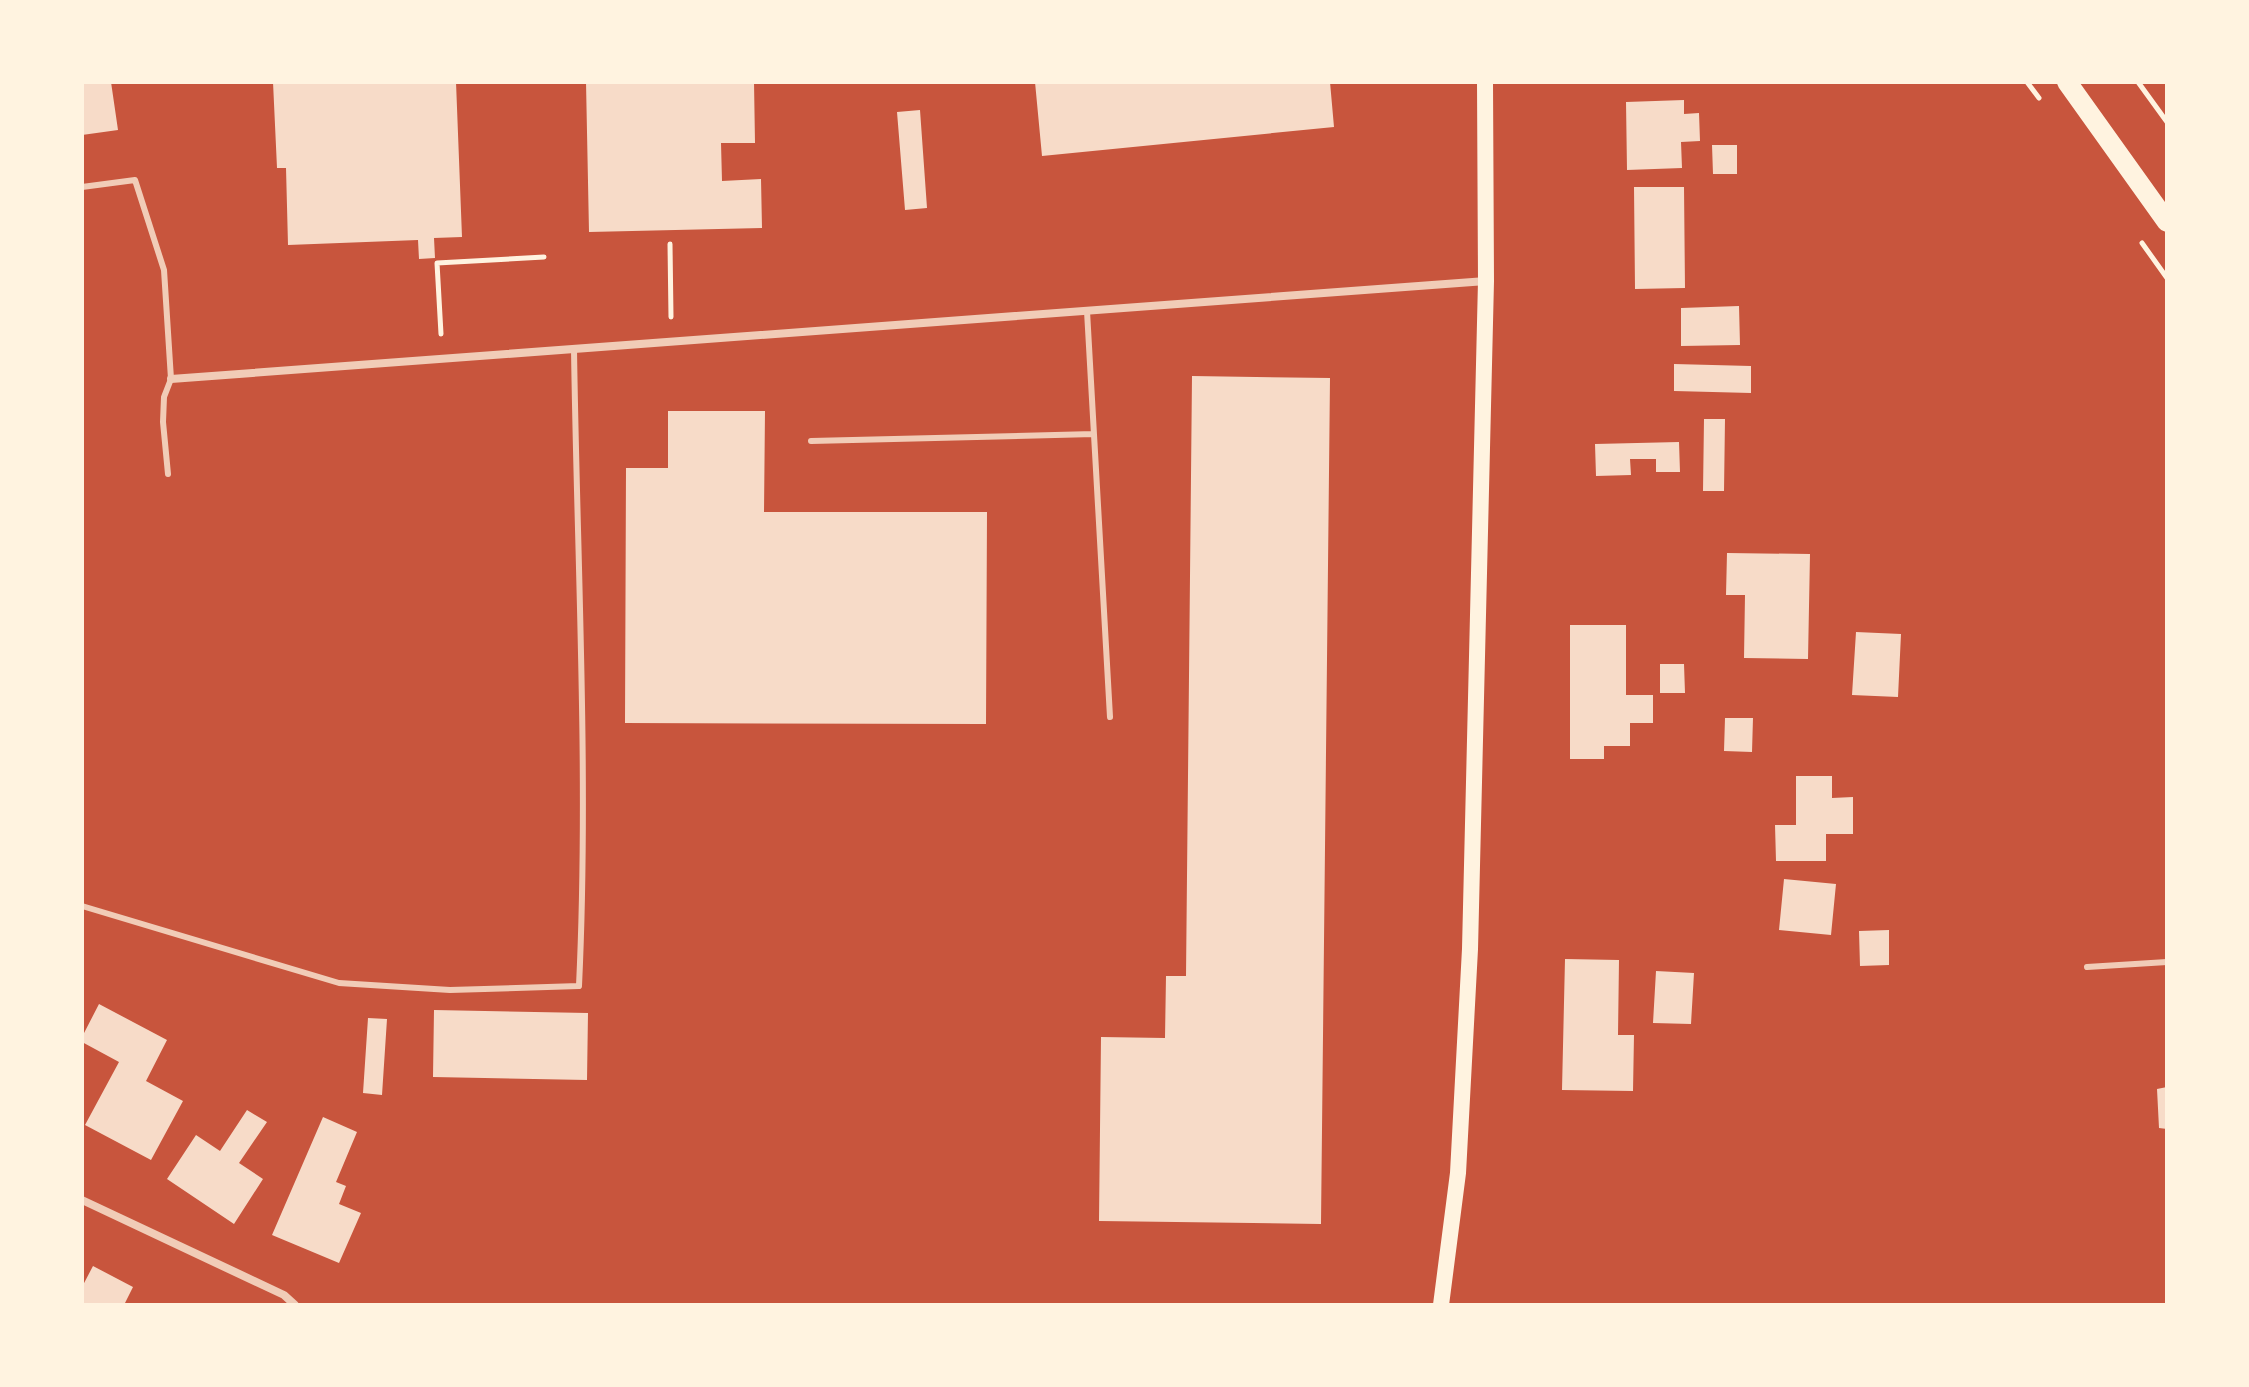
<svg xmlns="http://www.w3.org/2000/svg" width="2249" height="1387" font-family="'Fira Sans',sans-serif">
<rect width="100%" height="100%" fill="#c8553d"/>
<!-- building -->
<path fill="#f7dbc8" d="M 82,82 L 111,82 L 118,130 L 82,135 Z
M 273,82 L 456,82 L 462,237 L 434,238 L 435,258 L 419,259 L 418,240 L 288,245 L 286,168 L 277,168 Z
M 586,82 L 754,82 L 755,143 L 721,143 L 722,181 L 761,179 L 762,228 L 589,232 Z
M 1035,82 L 1330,82 L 1334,127 L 1042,156 Z
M 1684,100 L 1684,114 L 1699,113 L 1700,141 L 1681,142 L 1682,168 L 1627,170 L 1626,102 Z
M 920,110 L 927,208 L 905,210 L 897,112 Z
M 1712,145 L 1737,145 L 1737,174 L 1713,174 Z
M 1634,187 L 1684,187 L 1685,288 L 1635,289 Z
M 1739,306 L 1740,345 L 1681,346 L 1681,308 Z
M 1674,364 L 1751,366 L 1751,393 L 1674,391 Z
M 1192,376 L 1330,378 L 1321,1224 L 1099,1221 L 1101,1037 L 1165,1038 L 1166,976 L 1186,976 Z
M 668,411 L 765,411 L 764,512 L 987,512 L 986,724 L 625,723 L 626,468 L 668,468 Z
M 1704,419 L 1725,419 L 1724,491 L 1703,491 Z
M 1679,442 L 1680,472 L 1656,472 L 1656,459 L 1630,459 L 1631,475 L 1596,476 L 1595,444 Z
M 1727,553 L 1810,554 L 1808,659 L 1744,658 L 1745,595 L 1726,595 Z
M 1570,625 L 1626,625 L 1626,695 L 1653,695 L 1653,723 L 1630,723 L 1630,746 L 1604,746 L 1604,759 L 1570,759 Z
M 1856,632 L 1901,634 L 1898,697 L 1852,695 Z
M 1660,664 L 1684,664 L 1685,693 L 1660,693 Z
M 1725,718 L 1753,718 L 1752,752 L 1724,751 Z
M 1796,776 L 1832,776 L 1832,798 L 1853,797 L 1853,834 L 1826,834 L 1826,861 L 1776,861 L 1775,825 L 1796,825 Z
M 1784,879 L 1836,884 L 1831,935 L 1779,930 Z
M 1889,930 L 1889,965 L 1860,966 L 1859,931 Z
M 1565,959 L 1619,960 L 1618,1035 L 1634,1035 L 1633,1091 L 1562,1090 Z
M 1656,971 L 1694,973 L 1691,1024 L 1653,1023 Z
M 99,1004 L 167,1040 L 146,1081 L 183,1101 L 151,1160 L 85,1125 L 119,1062 L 82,1042 L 82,1037 Z
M 434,1010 L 588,1013 L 587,1080 L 433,1077 Z
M 368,1018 L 387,1019 L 382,1095 L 363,1093 Z
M 2167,1087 L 2167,1129 L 2159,1128 L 2157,1089 Z
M 247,1110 L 267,1122 L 239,1163 L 263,1179 L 234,1224 L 167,1179 L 196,1135 L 220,1151 Z
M 323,1117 L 357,1132 L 336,1182 L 346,1186 L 339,1204 L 361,1213 L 339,1263 L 272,1235 Z
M 93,1266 L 133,1287 L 124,1305 L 82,1305 L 82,1287 Z"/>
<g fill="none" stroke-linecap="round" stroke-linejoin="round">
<!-- path -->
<path stroke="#fff3e0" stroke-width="5" d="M 2027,82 L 2039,98
M 2138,82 L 2167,122
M 2142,243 L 2167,278
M 670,244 L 671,317
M 441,334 L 437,263 L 544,257"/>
<!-- service -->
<path stroke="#f1ccb7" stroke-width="6" d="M 82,187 L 135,180 L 164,270 L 171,379 L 164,397 L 163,422 L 168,474
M 1087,311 L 1110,717
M 811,441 L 1094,434
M 82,906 L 339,983 L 450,990 L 579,986 C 589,774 577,561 574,349
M 2087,967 L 2167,962"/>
<!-- minor -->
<path stroke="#f1ccb7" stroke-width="8" d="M 171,379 L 1486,281
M 82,1200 L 284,1295 L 295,1305"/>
<!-- secondary -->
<path stroke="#fff3e0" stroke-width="16" d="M 1441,1305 L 1458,1173 L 1470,949 L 1486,281 L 1485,82"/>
<!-- primary -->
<path stroke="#fff3e0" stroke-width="20" d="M 2067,82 L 2167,222"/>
</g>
<!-- border -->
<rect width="2249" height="1387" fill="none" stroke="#fff3e0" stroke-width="168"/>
</svg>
